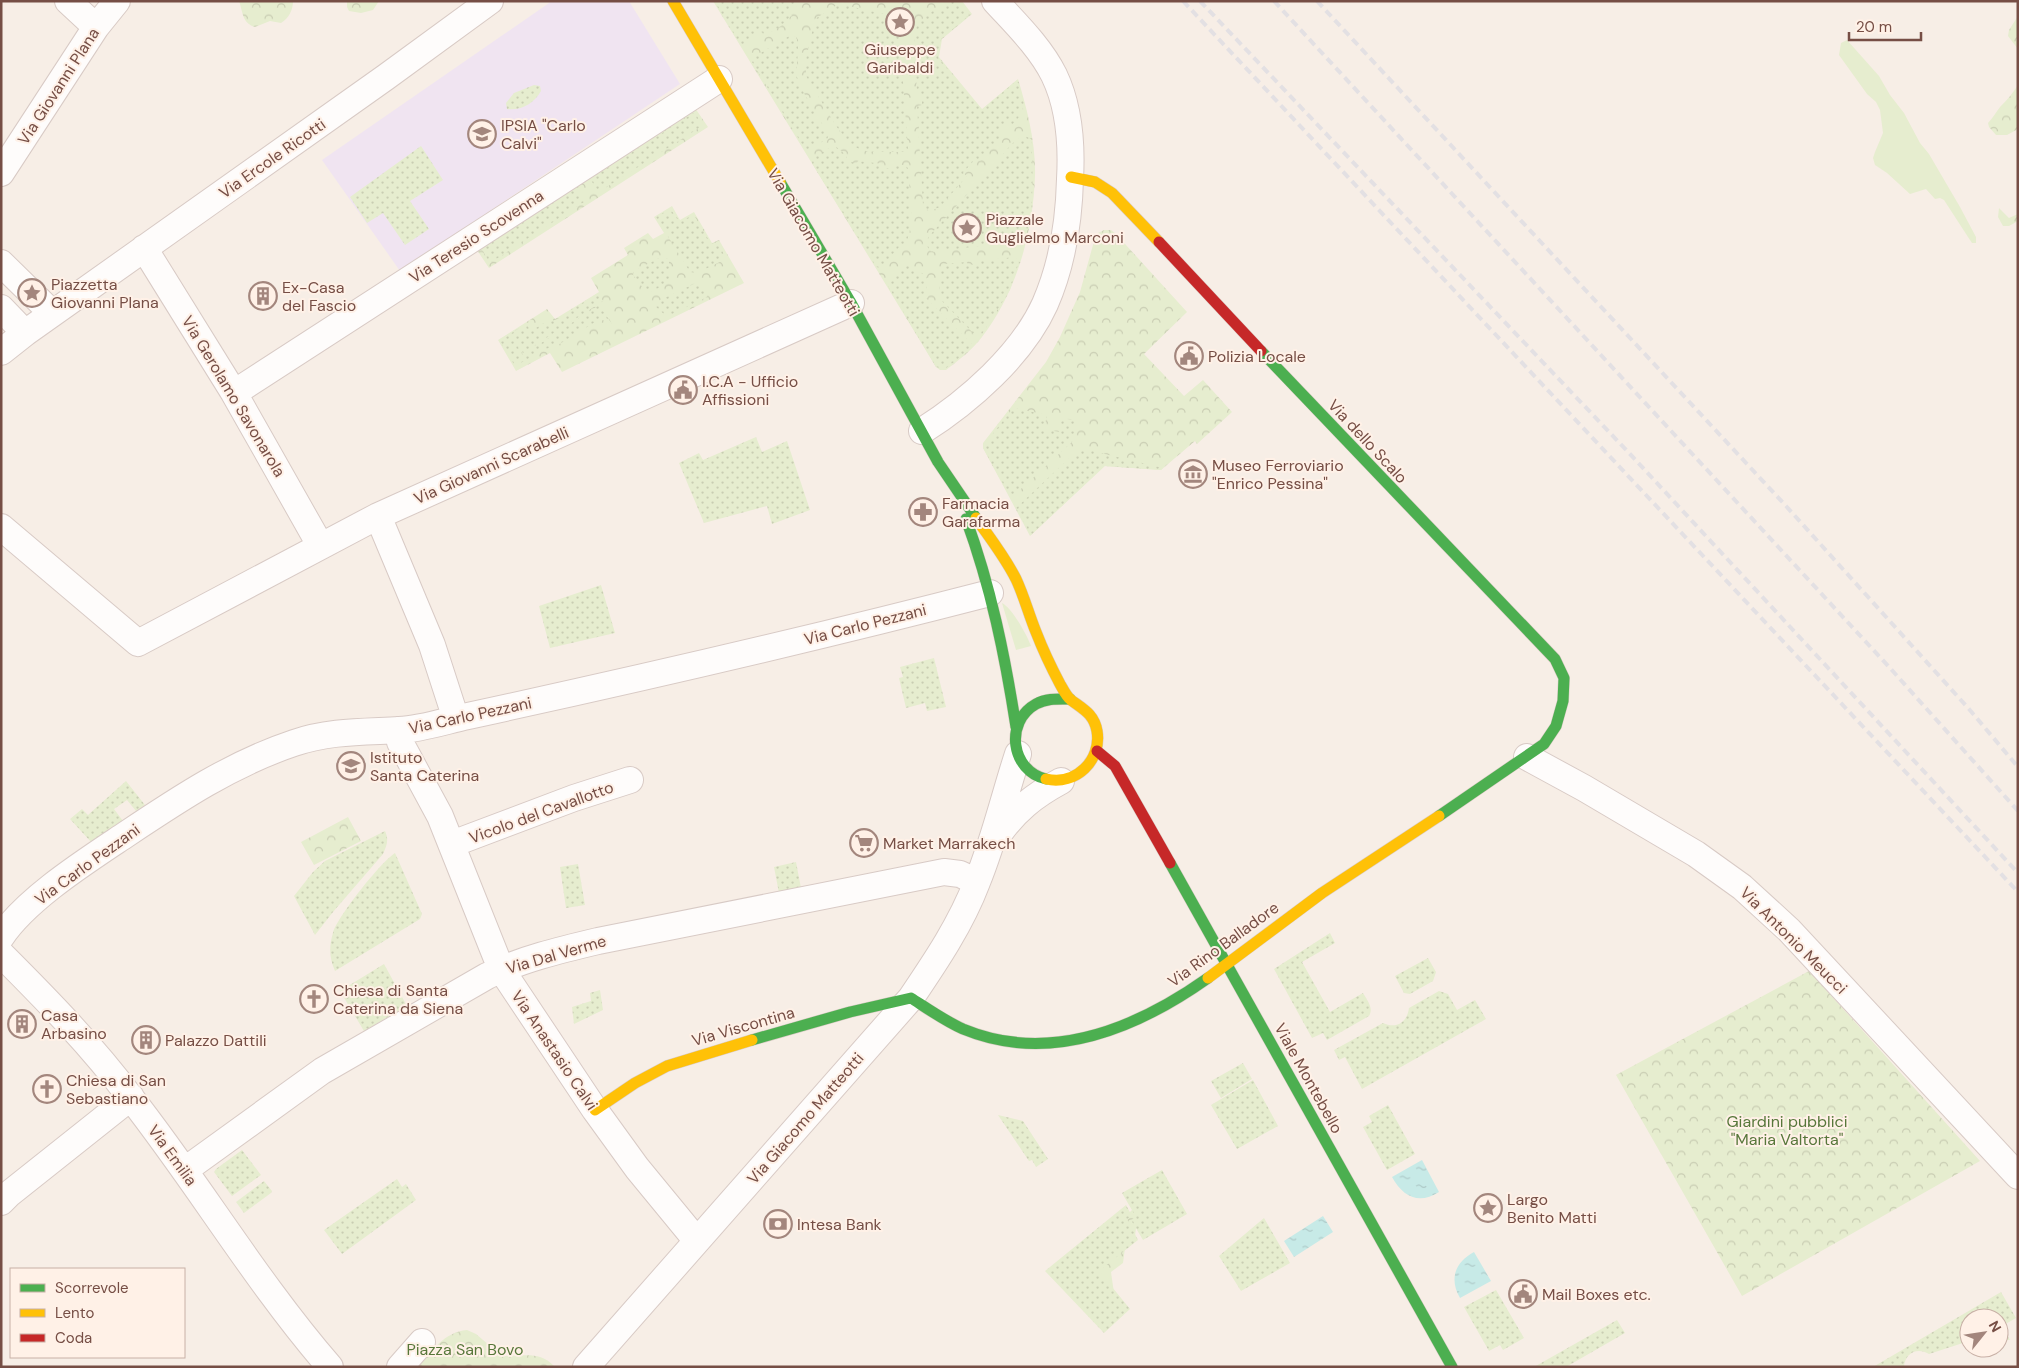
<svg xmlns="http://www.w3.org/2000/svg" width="2019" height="1368" font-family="'DM Sans',sans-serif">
<defs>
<pattern id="forest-crowns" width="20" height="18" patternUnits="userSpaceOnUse" patternTransform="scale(1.25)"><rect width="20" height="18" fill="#e6edcf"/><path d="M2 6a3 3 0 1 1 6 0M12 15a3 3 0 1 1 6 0" fill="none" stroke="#c9cdb3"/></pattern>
<pattern id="garden-dots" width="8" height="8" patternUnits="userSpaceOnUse" patternTransform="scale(1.25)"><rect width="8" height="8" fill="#e6edcf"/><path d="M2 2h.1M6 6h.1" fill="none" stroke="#c9cdb3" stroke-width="1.8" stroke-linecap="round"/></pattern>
<pattern id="water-ripples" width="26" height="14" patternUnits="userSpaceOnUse" patternTransform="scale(1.25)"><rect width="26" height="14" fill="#c7eae7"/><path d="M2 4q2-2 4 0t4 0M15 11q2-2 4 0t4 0" fill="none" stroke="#aecac8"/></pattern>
</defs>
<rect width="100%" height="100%" fill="#f7eee6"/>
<!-- education -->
<path fill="#f0e4f1" d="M 552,1 L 629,1 L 680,84 L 400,271 L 322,160 Z"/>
<!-- grass -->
<path fill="#e6edcf" d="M 1847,40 L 1879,76 L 1890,95 L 1904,113 L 1920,143 L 1929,154 L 1960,207 L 1976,237 L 1976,243 L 1972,243 L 1968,237 L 1944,200 L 1940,198 L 1935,199 L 1926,189 L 1910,194 L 1887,173 L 1875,165 L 1873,158 L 1875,152 L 1883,133 L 1880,110 L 1876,102 L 1867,94 L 1839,55 L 1841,43 Z
M 1002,603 C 1012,608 1027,635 1031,646 L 1016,650 Z"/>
<!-- forest -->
<path fill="url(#forest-crowns)" d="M 239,1 L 293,1 C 293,10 289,18 281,23 L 270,21 L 255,27 C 242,23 243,12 239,1 Z
M 347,1 L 379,1 L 373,10 L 361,13 L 349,11 L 347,7 Z
M 713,1 L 962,1 L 972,14 L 942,39 L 939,57 L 982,109 L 1018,79 C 1027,109 1036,143 1035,176 C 1033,233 1017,291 982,337 C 972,350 959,360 946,370 L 940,370 L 936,367 Z
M 2018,16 L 2018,49 L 2008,36 L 2009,30 Z
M 2018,85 L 2018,129 L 2007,135 L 1996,135 L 1989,127 L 1988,123 C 1993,118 1996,112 2000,107 C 2007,100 2013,93 2018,85 Z
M 695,108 L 708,127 L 489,268 L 475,247 Z
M 672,206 L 680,220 L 694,212 L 712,243 L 719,240 L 744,283 L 562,372 L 550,353 L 516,371 L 498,340 L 547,309 L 555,319 L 599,292 L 591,278 L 628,255 L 624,248 L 648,233 L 653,239 L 664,233 L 654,217 Z
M 1999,208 L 2009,218 L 2018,214 L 2018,221 L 2009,226 L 2003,226 L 1998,217 Z
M 1104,230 L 1111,230 L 1116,234 L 1187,312 L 1144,354 L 1184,396 L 1203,380 L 1232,412 L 1197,444 L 1195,441 L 1161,470 L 1105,466 L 1030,536 L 983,448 L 983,443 L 1046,362 L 1060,337 L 1080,292 L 1096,234 Z
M 348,817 L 361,841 L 314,865 L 301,842 Z
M 1809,971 L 1980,1161 L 1742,1296 L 1616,1075 Z
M 1134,1208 L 1137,1220 L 1135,1236 L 1125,1248 L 1123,1263 L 1111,1272 L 1114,1293 L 1111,1298 L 1085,1241 L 1126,1216 Z
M 467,1330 L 476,1334 L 502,1356 C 521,1357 539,1350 554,1366 L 418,1367 C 432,1351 444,1332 467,1330 Z"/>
<!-- garden -->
<path fill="url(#garden-dots)" d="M 714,1 L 798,1 L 796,7 L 792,6 L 788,13 L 792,15 L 781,26 L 764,36 L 762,32 L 749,39 L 751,43 L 746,46 L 740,44 Z
M 945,1 L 958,1 L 969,15 L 941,39 L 938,57 L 982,110 L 1017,80 L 1024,104 L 1022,111 L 1019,110 L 1017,115 L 1019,117 L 1012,125 L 1009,122 L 998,135 L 1000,138 L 980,161 L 976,158 L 963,173 L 967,176 L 940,207 L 930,211 L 926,209 L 923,205 L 917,106 L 922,105 L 922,94 L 917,94 L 914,34 L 918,23 L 935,9 L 937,12 L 946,6 L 944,2 Z
M 844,5 L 893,16 L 899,28 L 908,149 L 905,152 L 870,152 L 859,149 L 850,144 L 836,126 L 806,76 L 806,59 L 815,19 L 835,6 Z
M 791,35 L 796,37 C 801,49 795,64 797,77 C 800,89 810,102 816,113 L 813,115 L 818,124 L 821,122 L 829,135 L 827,139 L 806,151 L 752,62 L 757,55 Z
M 534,85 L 540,86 L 541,91 C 534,103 522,111 507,109 L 506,103 L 514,93 Z
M 695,112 L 702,126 L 599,192 L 590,179 Z
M 1025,136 L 1031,139 C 1033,165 1035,215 1024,239 L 1018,241 L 933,252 L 929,250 L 926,243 L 929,236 L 992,167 L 994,169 L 1005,157 L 1003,154 C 1009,147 1016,138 1025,136 Z
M 834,145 L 847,156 L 846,159 L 856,164 L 858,161 L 884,164 L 884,168 L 892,169 L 892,165 L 904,165 L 908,168 C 909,191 917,229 903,247 L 900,246 L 891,256 L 892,258 L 882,268 L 876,267 L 812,163 L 813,158 Z
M 421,146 L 443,180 L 410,201 L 429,229 L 405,245 L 383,213 L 367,223 L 350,197 Z
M 575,188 L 584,202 L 490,263 L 481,248 Z
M 670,209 L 680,221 L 694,215 L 711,244 L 718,242 L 726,259 L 697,273 L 690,272 L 656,217 Z
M 663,256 L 669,260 L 669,281 L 655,290 L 647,293 L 633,275 L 634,271 Z
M 1015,257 L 1019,262 L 1010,290 L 982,334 L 975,335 L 939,298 L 941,266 L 944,264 L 967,262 L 968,265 L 979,264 L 979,261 Z
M 907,265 L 927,276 L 926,298 L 972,344 L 967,352 L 945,369 L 936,367 L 888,286 L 903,266 Z
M 698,282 L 700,283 L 708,294 L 707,297 L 668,316 L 665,315 L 655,306 L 656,302 Z
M 598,293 L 603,301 L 523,353 L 510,334 L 526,324 L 531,331 L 552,318 L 554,321 Z
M 599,305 L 612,324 L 600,319 L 553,348 L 550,347 L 515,366 L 500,341 L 510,334 L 523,355 Z
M 1013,408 L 1047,415 L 1044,429 L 1059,432 L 1062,418 L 1077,421 L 1072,442 L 1011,498 L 983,448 L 984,445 Z
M 756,437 L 762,452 L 787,441 L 810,510 L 772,524 L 767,506 L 704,523 L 679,463 L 699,453 L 703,460 Z
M 1080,448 L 1163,468 L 1161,470 L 1104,466 L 1031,535 L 1016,508 Z
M 601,585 L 615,633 L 550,648 L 539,606 Z
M 934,658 L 946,707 L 927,711 L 925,703 L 906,708 L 899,678 L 903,677 L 900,667 Z
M 126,781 L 145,805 L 136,811 L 127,800 L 114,809 L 123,821 L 92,843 L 70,819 L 82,809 L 88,815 Z
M 385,831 C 389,840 387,845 383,854 L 333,912 L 315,935 L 294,896 L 313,872 L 325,861 Z
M 395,853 L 422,914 L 420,919 L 335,971 C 329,958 329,946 333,933 C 337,917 381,862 395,853 Z
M 796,862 L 801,888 L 779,893 L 774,867 Z
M 578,864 L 585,905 L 566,908 L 560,867 Z
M 1330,933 L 1335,943 L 1302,962 L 1330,1012 L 1363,993 C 1367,1000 1374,1008 1369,1016 L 1327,1040 L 1323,1033 L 1312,1038 L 1274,969 Z
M 1428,958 L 1436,972 L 1433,981 L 1410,994 L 1404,993 L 1395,976 Z
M 384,964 L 407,1006 L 364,1031 L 340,991 Z
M 600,990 L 603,1010 L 574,1024 L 572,1007 L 591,1001 L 590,993 Z
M 1439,991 L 1448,994 L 1457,1010 L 1475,1000 L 1486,1019 L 1362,1089 L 1345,1057 L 1339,1060 L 1334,1050 L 1383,1023 C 1396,1029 1407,1023 1409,1008 Z
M 1243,1063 L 1252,1079 L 1221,1098 L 1211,1081 Z
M 1253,1080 L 1278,1126 L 1237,1149 L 1211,1105 Z
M 1388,1105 L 1415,1154 L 1387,1170 L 1363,1127 L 1372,1122 L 1369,1116 Z
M 998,1115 L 1023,1121 L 1048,1159 L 1036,1167 L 1032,1160 L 1029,1161 Z
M 242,1150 L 261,1175 L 232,1196 L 214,1172 L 216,1169 Z
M 1162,1170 L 1187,1214 L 1143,1240 L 1131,1220 L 1136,1217 L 1122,1193 Z
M 397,1179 L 402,1187 L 406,1184 L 416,1200 L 342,1254 L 324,1230 Z
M 264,1181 L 272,1191 L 271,1193 L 244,1213 L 236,1202 Z
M 1126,1205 L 1132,1216 L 1127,1219 L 1138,1240 L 1099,1271 L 1130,1309 L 1104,1333 L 1045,1271 Z
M 1264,1218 L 1290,1263 L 1241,1291 L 1219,1256 Z
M 1496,1290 L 1524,1338 L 1503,1350 L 1500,1345 L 1489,1351 L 1464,1307 Z
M 2001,1292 L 2016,1318 L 2002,1326 L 2010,1340 L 2002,1340 L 1999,1334 L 1999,1318 L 1969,1318 L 1969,1331 L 1963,1343 L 1929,1354 C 1917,1347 1905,1353 1904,1367 L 1873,1367 Z
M 1617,1320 L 1625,1333 L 1566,1367 L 1534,1367 Z"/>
<!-- water -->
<path fill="url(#water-ripples)" d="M 1422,1160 L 1439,1192 C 1419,1205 1403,1197 1392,1177 Z
M 1323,1216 L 1333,1232 L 1294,1257 L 1284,1241 Z
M 1474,1252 L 1491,1281 L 1460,1298 C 1449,1279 1455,1262 1474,1252 Z"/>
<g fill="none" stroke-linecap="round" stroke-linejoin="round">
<defs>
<path id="street" d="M 68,1 L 96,27
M 1,173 L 96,27 L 117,1
M 144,248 L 234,393 L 320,545
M 1,263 L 52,313
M 1,308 L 25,333
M 1,352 L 25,333 L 386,77 L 490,1
M 234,393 L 719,79
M 922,431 C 968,402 1022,355 1045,304 C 1062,265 1069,222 1070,179 C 1072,144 1069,106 1054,75 C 1040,47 1016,24 995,1
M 378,516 L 432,645 L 456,719
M 1,527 L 138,643 L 378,516 L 851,303
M 398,730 L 400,742 L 440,816 L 501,969 L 595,1110 L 637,1168 L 697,1241
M 1527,757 L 1584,788 L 1696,854 L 1742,887 L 1789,930 L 2018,1176
M 997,837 C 1014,811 1035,795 1061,781
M 452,844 L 574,798 L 630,780
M 1,937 C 25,901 80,865 116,841 C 173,803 228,765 294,743 C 329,731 363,732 399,730 C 422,729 445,721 468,716 C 643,678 816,638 990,593
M 1,954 C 47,1000 92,1046 131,1098 C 200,1186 257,1283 330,1367
M 185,1170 L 322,1071 L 487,976 C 522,959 560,950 598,941 L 944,872 L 960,874 L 977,882
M 1,1202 L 9,1194 L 131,1097
M 400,1367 L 422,1342
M 586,1367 L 911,998 C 936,961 961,924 977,882 C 994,841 1004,797 1018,754"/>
<path id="fast" d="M 780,182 L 850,301 L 938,462 L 976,518
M 1261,351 L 1555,659 L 1564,678 L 1563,701 L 1556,726 L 1544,744 L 1439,816
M 966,519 C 991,587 1005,656 1016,727
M 1046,779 C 1011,771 1004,722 1036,704 C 1047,698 1058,699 1070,699
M 1170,863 L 1452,1367
M 752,1040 L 850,1012 L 911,998 C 928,1009 945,1021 963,1029 C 1050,1065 1136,1029 1208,978"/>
<path id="slow" d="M 673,1 L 780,182
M 1071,177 L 1095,182 L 1112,193 L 1159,242
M 976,518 C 990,538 1005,557 1016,579 C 1024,596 1029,615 1036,632 C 1043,650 1051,667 1060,684 C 1063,689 1066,696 1071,700 C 1083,709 1094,714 1097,731 C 1102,760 1076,786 1046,779
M 1208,978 L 1322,893 L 1439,816
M 595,1110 L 635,1083 L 667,1066 L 752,1040"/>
<path id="jam" d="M 1159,242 L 1261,351
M 1097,751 L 1115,766 L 1170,863"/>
</defs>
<!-- street casing -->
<use href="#street" stroke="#d8cac5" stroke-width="28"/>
<!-- fast casing -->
<use href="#fast" stroke="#d9cbc5" stroke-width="12"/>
<!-- slow casing -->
<use href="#slow" stroke="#d9cbc5" stroke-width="12"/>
<!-- jam casing -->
<use href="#jam" stroke="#d9cbc5" stroke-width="12"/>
<!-- street -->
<use href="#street" stroke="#fefcfb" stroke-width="26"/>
<!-- fast -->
<use href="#fast" stroke="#4caf50" stroke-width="11"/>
<!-- slow -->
<use href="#slow" stroke="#ffc107" stroke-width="11"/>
<!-- jam -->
<use href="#jam" stroke="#c62828" stroke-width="11"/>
<!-- rail -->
<path stroke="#e3e0e3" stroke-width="4" stroke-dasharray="8 5" stroke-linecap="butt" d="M 1183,1 L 2018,892
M 1200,1 L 1630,454 L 2018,873
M 1274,1 L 1890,668 L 2018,811
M 1317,1 L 1786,506 L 1969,709 L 2018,767"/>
</g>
<!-- icons -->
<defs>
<symbol id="sight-ring" viewBox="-11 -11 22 22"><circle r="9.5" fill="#fff1e7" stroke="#a3867d" stroke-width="1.5"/><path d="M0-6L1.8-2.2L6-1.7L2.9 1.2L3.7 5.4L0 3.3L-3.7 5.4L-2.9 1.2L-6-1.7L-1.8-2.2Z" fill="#a3867d"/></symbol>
<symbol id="school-ring" viewBox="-11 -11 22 22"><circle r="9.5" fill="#fff1e7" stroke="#a3867d" stroke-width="1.5"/><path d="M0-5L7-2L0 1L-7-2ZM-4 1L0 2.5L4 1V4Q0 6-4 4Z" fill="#a3867d"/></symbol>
<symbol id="building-ring" viewBox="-11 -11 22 22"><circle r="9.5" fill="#fff1e7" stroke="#a3867d" stroke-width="1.5"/><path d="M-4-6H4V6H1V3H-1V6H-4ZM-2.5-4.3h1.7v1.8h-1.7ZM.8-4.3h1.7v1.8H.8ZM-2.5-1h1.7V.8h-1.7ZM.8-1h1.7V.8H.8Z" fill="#a3867d"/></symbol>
<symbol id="civic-ring" viewBox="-11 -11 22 22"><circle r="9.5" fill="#fff1e7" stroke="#a3867d" stroke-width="1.5"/><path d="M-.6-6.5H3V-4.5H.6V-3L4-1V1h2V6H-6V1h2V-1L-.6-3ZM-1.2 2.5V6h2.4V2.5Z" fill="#a3867d"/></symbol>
<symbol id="museum-ring" viewBox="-11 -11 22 22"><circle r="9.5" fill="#fff1e7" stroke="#a3867d" stroke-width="1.5"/><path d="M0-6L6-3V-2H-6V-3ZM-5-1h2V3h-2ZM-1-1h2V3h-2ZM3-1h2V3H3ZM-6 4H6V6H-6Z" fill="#a3867d"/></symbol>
<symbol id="pharmacy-ring" viewBox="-11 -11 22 22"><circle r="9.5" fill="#fff1e7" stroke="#a3867d" stroke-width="1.5"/><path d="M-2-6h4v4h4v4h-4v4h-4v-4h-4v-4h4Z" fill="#a3867d"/></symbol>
<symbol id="supermarket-ring" viewBox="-11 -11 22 22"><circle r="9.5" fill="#fff1e7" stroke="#a3867d" stroke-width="1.5"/><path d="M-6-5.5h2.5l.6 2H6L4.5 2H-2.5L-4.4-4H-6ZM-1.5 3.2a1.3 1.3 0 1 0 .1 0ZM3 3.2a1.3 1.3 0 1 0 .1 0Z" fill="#a3867d"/></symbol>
<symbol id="church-ring" viewBox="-11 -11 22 22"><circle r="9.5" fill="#fff1e7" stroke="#a3867d" stroke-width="1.5"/><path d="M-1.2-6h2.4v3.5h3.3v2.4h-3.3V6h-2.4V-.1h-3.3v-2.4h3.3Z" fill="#a3867d"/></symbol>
<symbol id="bank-ring" viewBox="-11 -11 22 22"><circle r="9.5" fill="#fff1e7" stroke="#a3867d" stroke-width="1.5"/><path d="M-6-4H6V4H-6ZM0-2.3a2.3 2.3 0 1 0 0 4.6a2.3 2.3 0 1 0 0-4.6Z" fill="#a3867d"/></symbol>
</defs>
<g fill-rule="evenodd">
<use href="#sight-ring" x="884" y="6" width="32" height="32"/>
<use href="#school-ring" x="466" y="118" width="32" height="32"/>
<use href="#sight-ring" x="951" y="212" width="32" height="32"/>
<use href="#sight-ring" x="16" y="277" width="32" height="32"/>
<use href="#building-ring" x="247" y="280" width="32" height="32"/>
<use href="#civic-ring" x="1173" y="340" width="32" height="32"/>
<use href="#civic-ring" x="667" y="374" width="32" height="32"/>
<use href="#museum-ring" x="1177" y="458" width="32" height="32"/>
<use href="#pharmacy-ring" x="907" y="496" width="32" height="32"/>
<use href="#school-ring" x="335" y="750" width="32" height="32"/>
<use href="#supermarket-ring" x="848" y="827" width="32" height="32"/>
<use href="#church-ring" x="298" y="983" width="32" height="32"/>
<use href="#building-ring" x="6" y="1008" width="32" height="32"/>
<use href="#building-ring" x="130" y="1024" width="32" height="32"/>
<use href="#church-ring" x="31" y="1073" width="32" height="32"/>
<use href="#sight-ring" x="1472" y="1192" width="32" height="32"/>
<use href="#bank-ring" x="762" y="1208" width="32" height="32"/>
<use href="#civic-ring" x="1507" y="1278" width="32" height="32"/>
</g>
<g text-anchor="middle" stroke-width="4" stroke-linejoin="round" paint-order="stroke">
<!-- poi labels -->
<g font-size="16" fill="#764e45" stroke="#fff1e7" text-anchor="start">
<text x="900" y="55" text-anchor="middle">Giuseppe<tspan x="900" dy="18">Garibaldi</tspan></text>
<text x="501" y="131">IPSIA "Carlo<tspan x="501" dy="18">Calvi"</tspan></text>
<text x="986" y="225">Piazzale<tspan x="986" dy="18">Guglielmo Marconi</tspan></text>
<text x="51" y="290">Piazzetta<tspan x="51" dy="18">Giovanni Plana</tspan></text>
<text x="282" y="293">Ex-Casa<tspan x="282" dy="18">del Fascio</tspan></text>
<text x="1208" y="362">Polizia Locale</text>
<text x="702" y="387">I.C.A - Ufficio<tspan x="702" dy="18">Affissioni</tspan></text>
<text x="1212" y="471">Museo Ferroviario<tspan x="1212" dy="18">"Enrico Pessina"</tspan></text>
<text x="942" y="509">Farmacia<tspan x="942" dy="18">Garafarma</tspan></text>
<text x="370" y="763">Istituto<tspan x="370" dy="18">Santa Caterina</tspan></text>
<text x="883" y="849">Market Marrakech</text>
<text x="333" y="996">Chiesa di Santa<tspan x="333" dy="18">Caterina da Siena</tspan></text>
<text x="41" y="1021">Casa<tspan x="41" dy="18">Arbasino</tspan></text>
<text x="165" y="1046">Palazzo Dattili</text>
<text x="66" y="1086">Chiesa di San<tspan x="66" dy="18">Sebastiano</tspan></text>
<text x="1507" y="1205">Largo<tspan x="1507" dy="18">Benito Matti</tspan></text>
<text x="797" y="1230">Intesa Bank</text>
<text x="1542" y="1300">Mail Boxes etc.</text>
</g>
<!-- street labels -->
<g font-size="16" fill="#764e45" stroke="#fff1e7">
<text transform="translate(58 86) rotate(-57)" y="6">Via Giovanni Plana</text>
<text transform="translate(272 158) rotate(-35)" y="6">Via Ercole Ricotti</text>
<text transform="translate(476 236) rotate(-33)" y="6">Via Teresio Scovenna</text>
<text transform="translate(814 242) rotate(60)" y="6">Via Giacomo Matteotti</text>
<text transform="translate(234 396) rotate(59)" y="6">Via Gerolamo Savonarola</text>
<text transform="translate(1368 441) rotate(47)" y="6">Via dello Scalo</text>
<text transform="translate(491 465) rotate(-24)" y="6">Via Giovanni Scarabelli</text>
<text transform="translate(865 624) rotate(-14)" y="6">Via Carlo Pezzani</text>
<text transform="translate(470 715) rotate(-12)" y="6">Via Carlo Pezzani</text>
<text transform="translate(541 812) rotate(-20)" y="6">Vicolo del Cavallotto</text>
<text transform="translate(87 864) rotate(-36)" y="6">Via Carlo Pezzani</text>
<text transform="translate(1794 940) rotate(45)" y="6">Via Antonio Meucci</text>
<text transform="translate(1223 944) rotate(-36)" y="6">Via Rino Balladore</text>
<text transform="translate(556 954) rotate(-16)" y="6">Via Dal Verme</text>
<text transform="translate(743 1026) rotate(-16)" y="6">Via Viscontina</text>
<text transform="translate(555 1050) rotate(56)" y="6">Via Anastasio Calvi</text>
<text transform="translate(1309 1078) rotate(61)" y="6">Viale Montebello</text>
<text transform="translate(805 1118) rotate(-49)" y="6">Via Giacomo Matteotti</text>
<text transform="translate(173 1155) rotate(54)" y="6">Via Emilia</text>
</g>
<!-- park labels -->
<g font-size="16" fill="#57773a" stroke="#fff1e7">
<text x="1787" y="1127">Giardini pubblici<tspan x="1787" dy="18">"Maria Valtorta"</tspan></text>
<text x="465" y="1355">Piazza San Bovo</text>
</g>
</g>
<!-- border -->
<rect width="2019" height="1368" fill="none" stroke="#764e45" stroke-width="5"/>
<!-- legend -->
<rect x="10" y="1268" width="175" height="90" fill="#fff1e7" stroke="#c8b0a6"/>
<rect x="20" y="1284" width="25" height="8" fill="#4caf50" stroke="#c8b0a6"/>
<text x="55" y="1293" font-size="15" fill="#764e45">Scorrevole</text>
<rect x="20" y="1309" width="25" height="8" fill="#ffc107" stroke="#c8b0a6"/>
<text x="55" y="1318" font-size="15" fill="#764e45">Lento</text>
<rect x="20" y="1334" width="25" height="8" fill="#c62828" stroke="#c8b0a6"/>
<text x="55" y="1343" font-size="15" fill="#764e45">Coda</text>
<!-- north arrow -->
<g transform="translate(1984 1333) rotate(60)"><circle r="24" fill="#fff1e7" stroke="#c8b0a6"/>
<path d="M0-4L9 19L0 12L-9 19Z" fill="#a3867d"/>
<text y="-8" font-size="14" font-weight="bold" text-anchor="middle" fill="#764e45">N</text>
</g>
<!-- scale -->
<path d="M1849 32v8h72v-8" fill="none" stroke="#764e45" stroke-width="2.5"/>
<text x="1856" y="32" font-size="15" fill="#764e45" stroke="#fff1e7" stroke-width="4" paint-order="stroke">20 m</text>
</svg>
